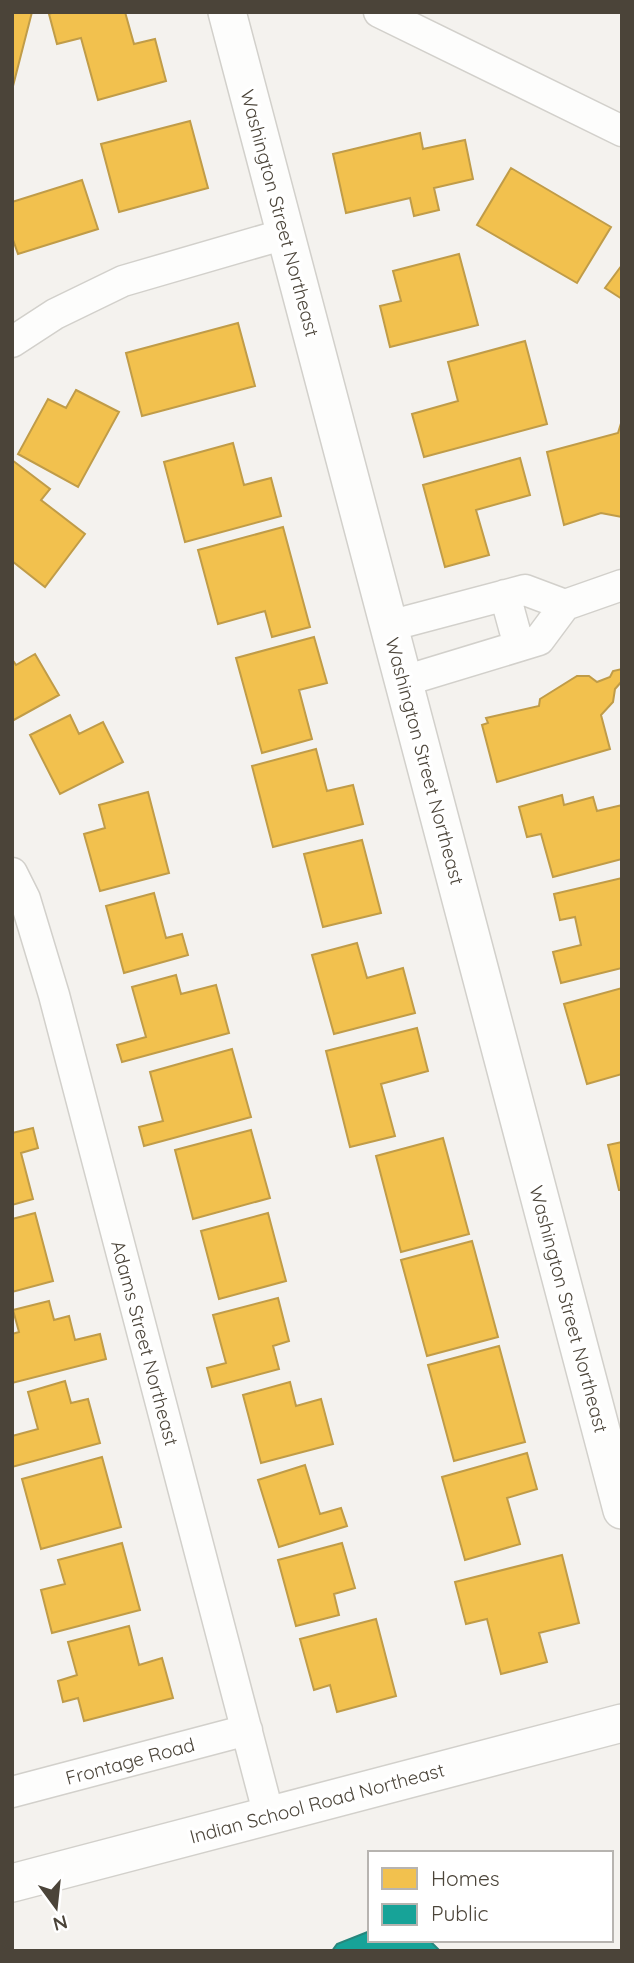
<svg xmlns="http://www.w3.org/2000/svg" width="634" height="1963" font-family="Quicksand,sans-serif">
<rect width="100%" height="100%" fill="#f4f2ee"/>
<!-- homes -->
<path fill="#f2c14e" stroke="#c09c48" stroke-width="2" d="M 12,12 L 32,12 L 13,86 L 12,86 Z
M 54,12 L 125,12 L 134,44 L 155,39 L 166,81 L 98,100 L 81,38 L 57,44 L 49,14 Z
M 190,121 L 208,188 L 119,212 L 101,144 Z
M 420,133 L 423,149 L 465,140 L 473,179 L 434,188 L 439,210 L 414,216 L 410,198 L 346,213 L 333,154 Z
M 511,168 L 611,227 L 577,283 L 477,225 Z
M 82,180 L 98,229 L 18,254 L 12,237 L 12,202 Z
M 459,254 L 478,325 L 390,347 L 380,306 L 401,301 L 393,271 Z
M 622,265 L 622,299 L 605,288 Z
M 238,323 L 255,386 L 142,416 L 126,353 Z
M 525,341 L 547,424 L 424,457 L 412,414 L 458,401 L 448,362 Z
M 76,390 L 119,412 L 78,487 L 18,454 L 48,399 L 66,408 Z
M 622,420 L 622,517 L 601,513 L 564,525 L 547,452 L 618,433 Z
M 233,443 L 244,485 L 271,478 L 281,516 L 185,542 L 164,462 Z
M 520,458 L 530,495 L 476,510 L 489,555 L 445,567 L 423,485 Z
M 12,460 L 50,489 L 41,500 L 85,534 L 45,587 L 12,561 Z
M 283,527 L 310,627 L 272,637 L 265,611 L 218,624 L 198,550 Z
M 314,637 L 327,683 L 299,690 L 312,739 L 262,753 L 236,658 Z
M 35,654 L 59,695 L 12,721 L 12,659 L 16,665 Z
M 622,669 L 622,681 L 615,689 L 613,702 L 601,715 L 610,749 L 497,782 L 482,725 L 488,723 L 486,718 L 539,706 L 540,699 L 577,676 L 589,676 L 597,682 L 610,677 L 613,671 Z
M 70,715 L 79,734 L 103,722 L 123,762 L 60,794 L 30,735 Z
M 316,749 L 327,791 L 353,785 L 363,824 L 273,847 L 252,766 Z
M 148,792 L 169,873 L 100,891 L 84,834 L 105,828 L 99,805 Z
M 562,795 L 564,805 L 593,797 L 597,811 L 622,805 L 622,859 L 553,877 L 541,834 L 527,837 L 519,807 Z
M 362,840 L 381,913 L 323,927 L 304,854 Z
M 622,878 L 622,968 L 561,983 L 553,952 L 581,945 L 575,917 L 560,920 L 554,894 Z
M 154,893 L 166,938 L 182,934 L 188,955 L 124,973 L 106,906 Z
M 357,943 L 367,978 L 403,968 L 415,1013 L 334,1034 L 312,955 Z
M 176,975 L 181,994 L 216,985 L 229,1033 L 122,1062 L 117,1045 L 146,1037 L 132,987 Z
M 622,988 L 622,1074 L 587,1084 L 564,1004 Z
M 417,1028 L 428,1071 L 381,1084 L 395,1136 L 350,1147 L 326,1051 Z
M 232,1049 L 251,1117 L 144,1146 L 139,1127 L 163,1121 L 150,1072 Z
M 33,1128 L 38,1148 L 21,1153 L 33,1199 L 12,1205 L 12,1133 Z
M 251,1130 L 270,1198 L 193,1219 L 175,1150 Z
M 443,1138 L 469,1234 L 401,1252 L 376,1156 Z
M 622,1142 L 622,1190 L 619,1190 L 608,1145 Z
M 35,1213 L 53,1281 L 12,1292 L 12,1219 Z
M 268,1213 L 286,1281 L 219,1299 L 201,1231 Z
M 472,1241 L 498,1337 L 427,1356 L 401,1260 Z
M 278,1298 L 289,1341 L 273,1346 L 279,1369 L 212,1387 L 207,1368 L 226,1363 L 213,1315 Z
M 49,1301 L 54,1320 L 69,1316 L 75,1340 L 100,1334 L 106,1359 L 12,1383 L 12,1334 L 19,1332 L 13,1310 Z
M 499,1346 L 525,1442 L 454,1461 L 428,1365 Z
M 65,1381 L 71,1403 L 88,1399 L 100,1443 L 12,1467 L 12,1436 L 38,1429 L 28,1392 Z
M 290,1382 L 296,1406 L 321,1399 L 333,1444 L 261,1463 L 243,1395 Z
M 527,1453 L 537,1489 L 507,1498 L 520,1544 L 465,1560 L 442,1477 Z
M 102,1457 L 121,1527 L 41,1549 L 22,1479 Z
M 305,1465 L 320,1514 L 341,1508 L 347,1526 L 279,1547 L 258,1480 Z
M 122,1543 L 140,1610 L 52,1633 L 41,1590 L 65,1584 L 58,1560 Z
M 342,1543 L 355,1588 L 334,1594 L 339,1615 L 296,1626 L 278,1560 Z
M 562,1555 L 579,1623 L 539,1633 L 547,1662 L 501,1674 L 487,1619 L 466,1624 L 455,1582 Z
M 376,1619 L 396,1696 L 337,1712 L 330,1685 L 314,1690 L 300,1639 Z
M 129,1626 L 139,1665 L 162,1658 L 173,1698 L 84,1721 L 78,1698 L 63,1702 L 58,1681 L 77,1675 L 68,1642 Z"/>
<!-- public -->
<path fill="#17a398" stroke="#27867c" stroke-width="2" d="M 370,1931 L 370,1940 L 429,1940 L 440,1951 L 332,1951 L 337,1944 Z"/>
<g fill="none" stroke-linecap="round" stroke-linejoin="round">
<defs>
<path id="minor" d="M 379,12 L 622,131
M 12,342 L 55,314 L 123,281 L 285,234
M 505,595 L 519,646
M 389,626 L 525,590 L 565,605
M 404,681 L 539,640 L 565,605 L 622,585
M 12,873 L 25,899 L 54,995 L 269,1816
M 12,1792 L 247,1730"/>
<path id="tertiary" d="M 227,12 L 622,1510
M 12,1883 L 622,1723"/>
</defs>
<!-- minor casing -->
<use href="#minor" stroke="#d2d0cb" stroke-width="33"/>
<!-- tertiary casing -->
<use href="#tertiary" stroke="#d2d0cb" stroke-width="40"/>
<!-- minor -->
<use href="#minor" stroke="#fdfdfc" stroke-width="30"/>
<!-- tertiary -->
<use href="#tertiary" stroke="#fdfdfc" stroke-width="37"/>
</g>
<g text-anchor="middle" stroke-width="7" stroke-linejoin="round" paint-order="stroke">
<!-- street labels -->
<g font-size="19" fill="#4b4439" stroke="#fff">
<text transform="translate(280 213) rotate(75)" y="7">Washington Street Northeast</text>
<text transform="translate(425 761) rotate(75)" y="7">Washington Street Northeast</text>
<text transform="translate(569 1309) rotate(75)" y="7">Washington Street Northeast</text>
<text transform="translate(145 1343) rotate(75)" y="7">Adams Street Northeast</text>
<text transform="translate(130 1761) rotate(-15)" y="7">Frontage Road</text>
<text transform="translate(317 1803) rotate(-15)" y="7">Indian School Road Northeast</text>
</g>
</g>
<!-- border -->
<rect width="634" height="1963" fill="none" stroke="#4b4439" stroke-width="28"/>
<!-- legend -->
<rect x="368" y="1851" width="245" height="91" fill="#ffffff" stroke="#b7b4b0" stroke-width="2"/>
<rect x="382" y="1868" width="35" height="21" fill="#f2c14e" stroke="#b7b4b0" stroke-width="2"/>
<text x="431" y="1886" font-size="21" fill="#4b4439">Homes</text>
<rect x="382" y="1904" width="35" height="21" fill="#17a398" stroke="#b7b4b0" stroke-width="2"/>
<text x="431" y="1921" font-size="21" fill="#4b4439">Public</text>
<!-- north arrow -->
<g transform="translate(56 1907) rotate(165)" stroke="#ffffff" stroke-width="5" paint-order="stroke">
<path d="M0-5L12 26L0 18L-12 26Z" fill="#4b4439"/>
<text y="-10" font-size="19" font-weight="bold" text-anchor="middle" fill="#4b4439">N</text>
</g>
</svg>
